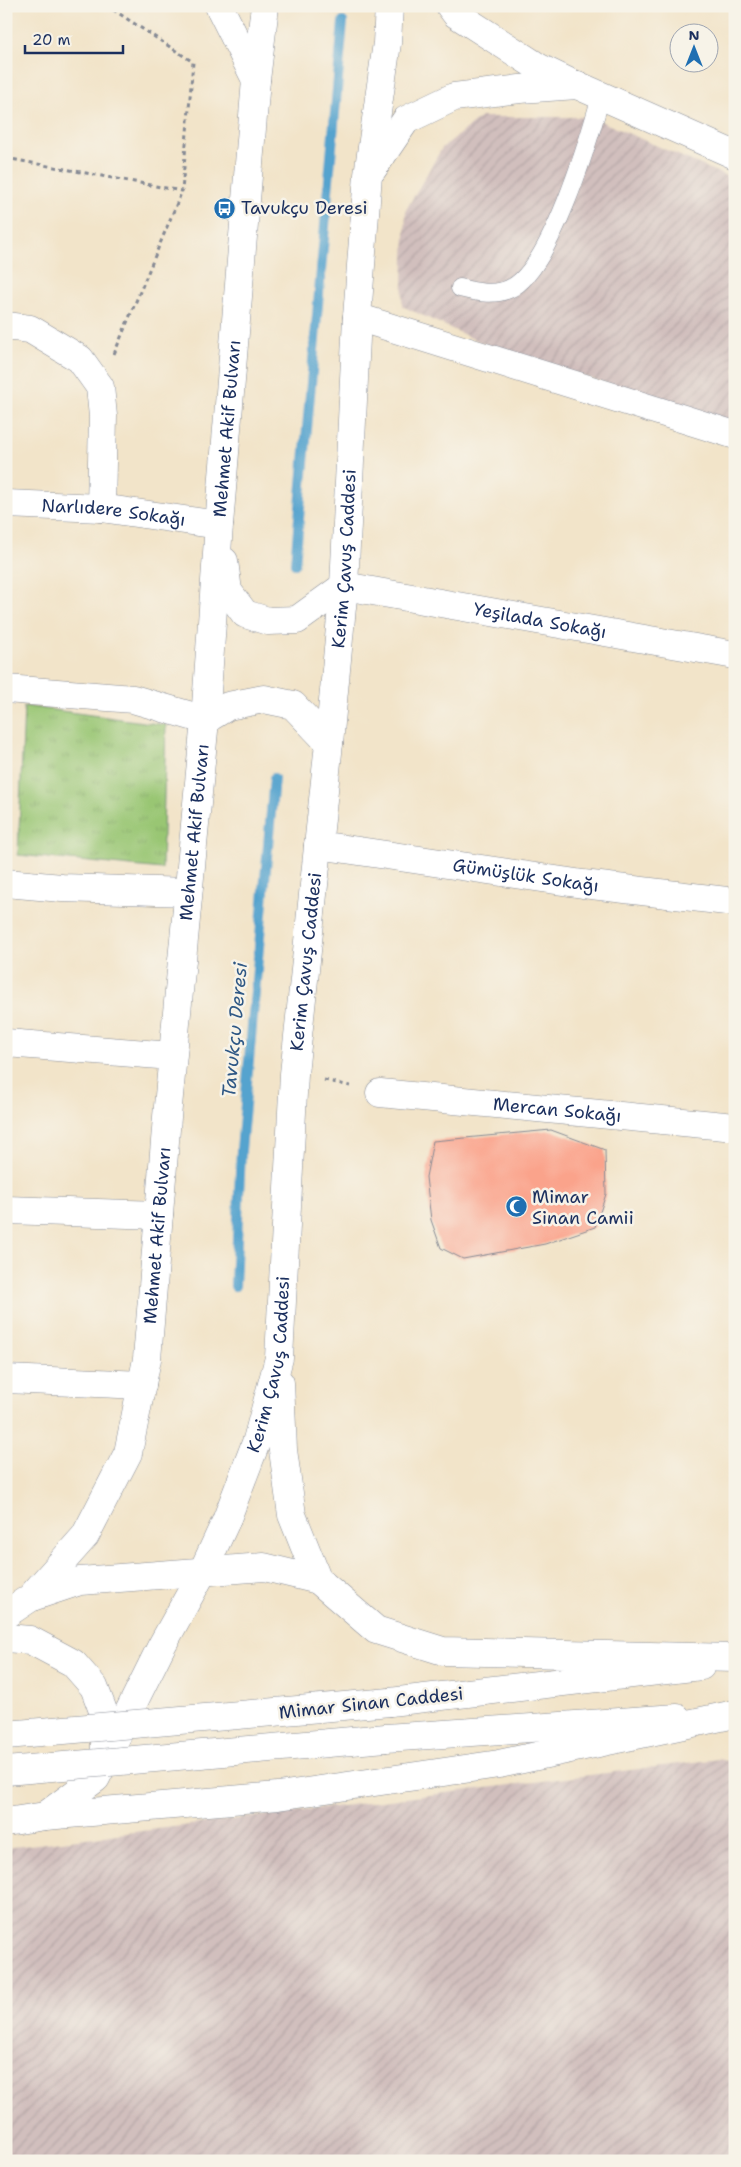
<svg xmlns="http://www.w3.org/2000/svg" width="741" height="2167" font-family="'Shantell Sans',sans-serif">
<defs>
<pattern id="industrial-furrows" width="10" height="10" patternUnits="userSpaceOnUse" patternTransform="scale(1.25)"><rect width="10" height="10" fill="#d1bfbd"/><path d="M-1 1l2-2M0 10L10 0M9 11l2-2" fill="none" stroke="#b3a4a5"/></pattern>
<pattern id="grass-tufts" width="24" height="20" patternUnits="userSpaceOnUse" patternTransform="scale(1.25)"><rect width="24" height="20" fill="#99c673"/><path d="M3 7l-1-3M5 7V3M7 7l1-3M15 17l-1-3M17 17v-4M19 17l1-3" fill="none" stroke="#83aa66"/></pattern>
</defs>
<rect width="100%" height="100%" fill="#f7f3e8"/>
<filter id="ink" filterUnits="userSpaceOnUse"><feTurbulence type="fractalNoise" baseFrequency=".02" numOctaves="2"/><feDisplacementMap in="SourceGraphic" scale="10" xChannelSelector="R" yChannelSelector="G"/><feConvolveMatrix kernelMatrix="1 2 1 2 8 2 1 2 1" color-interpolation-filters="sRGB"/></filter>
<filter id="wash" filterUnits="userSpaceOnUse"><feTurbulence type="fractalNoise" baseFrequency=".0096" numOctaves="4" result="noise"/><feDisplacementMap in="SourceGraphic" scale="20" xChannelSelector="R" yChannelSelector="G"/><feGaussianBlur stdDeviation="1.12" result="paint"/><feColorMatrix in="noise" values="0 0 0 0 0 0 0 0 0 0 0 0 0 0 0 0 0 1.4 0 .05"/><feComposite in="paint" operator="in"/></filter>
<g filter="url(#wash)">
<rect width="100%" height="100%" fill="#f2e4c9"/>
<!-- industrial -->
<path fill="url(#industrial-furrows)" d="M 481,117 L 591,117 L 735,180 L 735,424 L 491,347 L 402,306 L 406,210 L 442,148 Z
M 719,1759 L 735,1763 L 735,2161 L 6,2161 L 6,1848 Z"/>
<!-- grass -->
<path fill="url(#grass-tufts)" stroke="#5a7a68" d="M 24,706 L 166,725 L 162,869 L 18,855 Z"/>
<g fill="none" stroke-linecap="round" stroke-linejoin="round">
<!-- stream -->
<path stroke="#54a3ce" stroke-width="10" d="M 295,564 L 343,22
M 235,1286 L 241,1150 L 274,778"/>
</g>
<g id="blocks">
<!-- building -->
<path fill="#faa38b" d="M 551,1130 L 605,1150 L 606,1194 L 595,1227 L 545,1244 L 463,1259 L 441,1248 L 431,1220 L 426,1177 L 433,1141 Z"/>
</g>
</g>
<g filter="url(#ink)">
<use href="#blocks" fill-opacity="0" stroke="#868a94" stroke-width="1"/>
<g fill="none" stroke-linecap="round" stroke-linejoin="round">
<defs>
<path id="lane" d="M 460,288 C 475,292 493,296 509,289 C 550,272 589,139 601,96"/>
<g id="street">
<path d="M 357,317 L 735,435"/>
<path d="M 6,326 L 30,329 L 80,359 L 100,387 L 103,416 L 101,508"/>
<path id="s1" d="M 6,504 L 101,508 L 219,525"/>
<path id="s2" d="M 344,586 L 735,655"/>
<path d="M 6,689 L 133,699 L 205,720"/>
<path id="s3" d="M 318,845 L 583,884 L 735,902"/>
<path d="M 6,883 L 62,888 L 188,892"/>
<path d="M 6,1043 L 172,1056"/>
<path id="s4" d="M 380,1093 L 735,1127"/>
<path d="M 6,1210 L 159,1215"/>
<path d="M 6,1379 L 142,1385"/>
</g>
<path id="secondary" d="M 577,85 L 735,155
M 390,1702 L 701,1666
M 386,1738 L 677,1718"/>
<g id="primary">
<path d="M 219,6 L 256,80"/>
<path d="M 450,6 L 456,14 L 538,67 L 573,84"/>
<path d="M 372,170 L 406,120 L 454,97 L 520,89 L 577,85"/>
<path d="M 224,561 L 228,591 L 245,614 L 268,621 L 297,620 L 344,586"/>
<path d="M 205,720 L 228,706 L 264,699 L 293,705 L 329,743"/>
<path d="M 280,1383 L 283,1450 L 292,1515 L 318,1580 L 376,1630 L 443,1651 L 735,1658"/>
<path d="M 32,1597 L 80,1581 L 264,1567 L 318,1580"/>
<path id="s5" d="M 6,1614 L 30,1598 L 85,1536 L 128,1453 L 147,1359 L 167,1117 L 205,720 L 219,525 L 256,80 L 265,6"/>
<path d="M 6,1638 L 30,1640 L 73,1663 L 94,1687 L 105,1716 L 105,1750"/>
<path d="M 45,1816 L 278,1796 L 499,1764 L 735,1714"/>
<path id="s6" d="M 6,1822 L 45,1816 L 96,1778 L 161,1647 L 202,1573 L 226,1521 L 257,1440 L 279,1358 L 294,1074 L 329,743 L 344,586 L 357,317 L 368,175 L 387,43 L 389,6"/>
</g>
</defs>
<!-- lane casing -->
<use href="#lane" stroke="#868a94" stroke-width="19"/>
<!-- street casing -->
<use href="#street" stroke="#868a94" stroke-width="29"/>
<!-- secondary casing -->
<use href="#secondary" stroke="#868a94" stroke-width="29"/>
<!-- primary casing -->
<use href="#primary" stroke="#868a94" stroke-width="29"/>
<!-- path -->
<path stroke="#868a94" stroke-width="3" stroke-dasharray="4 4" stroke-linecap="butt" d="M 6,158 L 182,191 L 193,62 L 112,9 L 103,6
M 114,354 L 182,191
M 324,1080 L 350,1086"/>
<!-- lane -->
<use href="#lane" stroke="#fff" stroke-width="18"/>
<!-- street -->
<use href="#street" stroke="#fff" stroke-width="28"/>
<!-- secondary -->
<use href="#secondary" stroke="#fff" stroke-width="28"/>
<!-- primary -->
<use href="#primary" stroke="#fff" stroke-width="28"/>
<defs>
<path id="secondary-bridge" d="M 6,1735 L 390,1702
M 6,1771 L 386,1738"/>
</defs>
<!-- secondary-bridge casing -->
<use href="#secondary-bridge" stroke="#868a94" stroke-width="29" stroke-linecap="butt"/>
<!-- secondary-bridge -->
<use href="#secondary-bridge" stroke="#fff" stroke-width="28"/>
</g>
</g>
<!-- icons -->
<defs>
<symbol id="bus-disc" viewBox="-11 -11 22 22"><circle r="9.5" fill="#1f6fb2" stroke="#f7f3e8"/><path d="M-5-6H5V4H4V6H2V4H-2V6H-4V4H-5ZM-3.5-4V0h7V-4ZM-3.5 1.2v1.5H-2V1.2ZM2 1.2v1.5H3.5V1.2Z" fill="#fff"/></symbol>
<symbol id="mosque-disc" viewBox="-11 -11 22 22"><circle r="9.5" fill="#1f6fb2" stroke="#f7f3e8"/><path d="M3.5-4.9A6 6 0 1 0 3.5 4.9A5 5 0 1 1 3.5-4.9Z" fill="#fff"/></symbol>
</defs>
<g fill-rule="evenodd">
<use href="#bus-disc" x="212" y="196" width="25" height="25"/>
<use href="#mosque-disc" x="504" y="1194" width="25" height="25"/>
</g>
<g text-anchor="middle" stroke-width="5" stroke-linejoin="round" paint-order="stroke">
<!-- poi labels -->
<g font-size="18" fill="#1b2f5e" stroke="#f7f3e8" text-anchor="start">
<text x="241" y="214">Tavukçu Deresi</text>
<text x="532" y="1203">Mimar<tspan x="532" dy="21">Sinan Camii</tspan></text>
</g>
<!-- street labels -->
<g font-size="18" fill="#1b2f5e" stroke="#f7f3e8">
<text dy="6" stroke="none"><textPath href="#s5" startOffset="1235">Mehmet Akif Bulvarı</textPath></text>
<text dy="6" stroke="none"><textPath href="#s1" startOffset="108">Narlıdere Sokağı</textPath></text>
<text dy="6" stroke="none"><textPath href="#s6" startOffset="1365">Kerim Çavuş Caddesi</textPath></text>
<text dy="6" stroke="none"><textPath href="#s2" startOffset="199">Yeşilada Sokağı</textPath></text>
<text dy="6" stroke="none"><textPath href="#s5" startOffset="830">Mehmet Akif Bulvarı</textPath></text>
<text dy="6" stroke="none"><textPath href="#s3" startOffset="210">Gümüşlük Sokağı</textPath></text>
<text dy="6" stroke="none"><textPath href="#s6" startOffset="960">Kerim Çavuş Caddesi</textPath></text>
<text dy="6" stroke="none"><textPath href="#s4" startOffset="178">Mercan Sokağı</textPath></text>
<text dy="6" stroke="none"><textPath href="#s5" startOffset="425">Mehmet Akif Bulvarı</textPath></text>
<text dy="6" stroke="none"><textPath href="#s6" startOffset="555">Kerim Çavuş Caddesi</textPath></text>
<text transform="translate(371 1703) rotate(-6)" y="6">Mimar Sinan Caddesi</text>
</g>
<!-- water labels -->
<g font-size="19" font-style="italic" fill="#2f5885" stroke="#f7f3e8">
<text transform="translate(234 1030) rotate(-85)" y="7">Tavukçu Deresi</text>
</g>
</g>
<!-- margin -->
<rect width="741" height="2167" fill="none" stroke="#f7f3e8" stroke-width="25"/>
<!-- north arrow -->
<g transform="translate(694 48)"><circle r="24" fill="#f7f3e8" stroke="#9fa5b1"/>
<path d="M0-4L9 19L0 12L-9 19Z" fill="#1f6fb2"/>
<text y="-8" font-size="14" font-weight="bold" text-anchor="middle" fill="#1b2f5e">N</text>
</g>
<!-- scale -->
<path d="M25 45v8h98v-8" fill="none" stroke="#1b2f5e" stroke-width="2.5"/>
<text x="32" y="45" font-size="15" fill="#1b2f5e" stroke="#f7f3e8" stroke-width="4" paint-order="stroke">20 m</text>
</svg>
